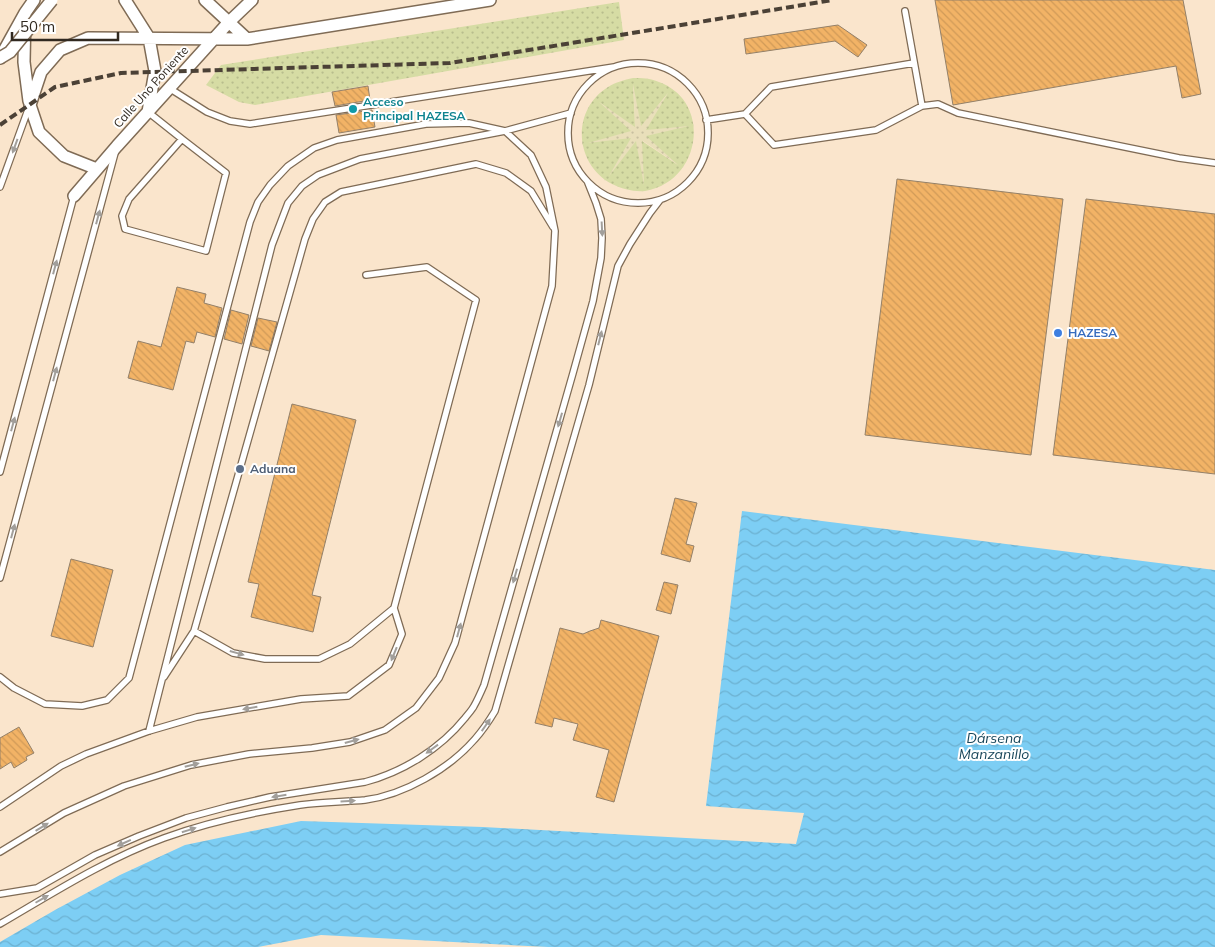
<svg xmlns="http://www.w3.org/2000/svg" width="1215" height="947" font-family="Mulish,sans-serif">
<defs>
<pattern id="sand-dots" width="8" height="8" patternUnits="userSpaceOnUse" patternTransform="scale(1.25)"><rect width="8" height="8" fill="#e9dfba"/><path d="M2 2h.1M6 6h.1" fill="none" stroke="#c8bfa0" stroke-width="1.8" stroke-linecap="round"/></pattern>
<pattern id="park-dots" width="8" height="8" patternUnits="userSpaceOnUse" patternTransform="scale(1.25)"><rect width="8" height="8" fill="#d6dca4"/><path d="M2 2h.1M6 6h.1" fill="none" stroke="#b8bd8d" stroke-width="1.8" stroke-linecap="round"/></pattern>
<pattern id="water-waves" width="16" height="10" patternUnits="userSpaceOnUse" patternTransform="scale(1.25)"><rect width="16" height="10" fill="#7dcef4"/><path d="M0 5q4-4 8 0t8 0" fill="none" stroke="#6cb1d1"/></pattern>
<pattern id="building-back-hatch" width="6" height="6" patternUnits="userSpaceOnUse" patternTransform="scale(1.25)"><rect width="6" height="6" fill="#f2b366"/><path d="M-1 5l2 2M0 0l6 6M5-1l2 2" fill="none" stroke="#d09a58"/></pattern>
</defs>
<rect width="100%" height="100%" fill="#fae5cc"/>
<!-- sand -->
<path fill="url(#sand-dots)" d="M 633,78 L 641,125 L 672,89 L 694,125 L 683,168 L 643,141 L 644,191 L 636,142 L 605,181 L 582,144 L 594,99 L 635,126 Z"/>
<!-- park -->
<path fill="url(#park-dots)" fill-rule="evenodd" d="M 619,2 L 624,40 L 255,105 L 239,102 L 206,85 L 221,65 Z
M 633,78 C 642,78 650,78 659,82 C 713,102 701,182 645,191 C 634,192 622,189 612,184 C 574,164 571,110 608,87 C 616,82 624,80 633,78 ZM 633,84 L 641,126 L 668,93 L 646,130 L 689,126 L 646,136 L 678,165 L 642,141 L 644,185 L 636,141 L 609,176 L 631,138 L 588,143 L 631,131 L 599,102 L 635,127 Z"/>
<!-- water -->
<path fill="url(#water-waves)" d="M 742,511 L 1215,570 L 1215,947 L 548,947 L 321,935 L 258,947 L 0,947 L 0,942 L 55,910 L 120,875 L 185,845 L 301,821 L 483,827 L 796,844 L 804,813 L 706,806 Z"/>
<!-- building -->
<path fill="url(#building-back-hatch)" stroke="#938069" d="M 935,0 L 1183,0 L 1201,94 L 1182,98 L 1176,66 L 953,105 Z
M 838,25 L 867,45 L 858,57 L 835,41 L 746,54 L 744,39 Z
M 368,86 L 370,100 L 335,106 L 332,92 Z
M 372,110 L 375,127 L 339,133 L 336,115 Z
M 897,179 L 1063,199 L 1031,455 L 865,435 Z
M 1086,199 L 1215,214 L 1215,474 L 1053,455 Z
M 177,287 L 206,294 L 204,303 L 222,308 L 215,337 L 197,332 L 194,343 L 186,341 L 173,390 L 128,378 L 138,341 L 161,347 Z
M 231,310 L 249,315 L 242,344 L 224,339 Z
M 258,318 L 277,322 L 269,351 L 251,346 Z
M 292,404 L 356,420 L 312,595 L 321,597 L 313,632 L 251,617 L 259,584 L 248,582 Z
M 675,498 L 697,503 L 686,544 L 694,546 L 690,562 L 661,554 Z
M 71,559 L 113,570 L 93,647 L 51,636 Z
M 664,582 L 678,585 L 671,614 L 656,610 Z
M 601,620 L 659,636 L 614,802 L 596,797 L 609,750 L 573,740 L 578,724 L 554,718 L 552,727 L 535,723 L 560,628 L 583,634 L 590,631 L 599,628 Z
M 19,727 L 34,753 L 26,757 L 27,760 L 14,768 L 11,762 L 0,769 L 0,738 Z"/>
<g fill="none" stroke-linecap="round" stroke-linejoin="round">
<defs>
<path id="lane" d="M 905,11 L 922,106
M568 133a70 70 0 1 1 140 0a70 70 0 1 1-140 0Z
M 169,88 L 207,112 L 230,121 L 250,124 L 614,67
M 148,112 L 182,139
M 745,114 L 771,87 L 914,63
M 706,120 L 745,114 L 774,145 L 876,130 L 922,106 L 938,104 L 958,113 L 1179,158 L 1215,163
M 182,139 L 226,173 L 206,251 L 125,229 L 122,216 L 129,199 Z
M 0,187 L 29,107
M 0,472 L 74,196
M 0,578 L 115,153
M 194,631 L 233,653 L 265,659 L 319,659 L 350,644 L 394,608
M 0,677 L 14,688 L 45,704 L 82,706 L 107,700 L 129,678 L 250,222 L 258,202 L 270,185 L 288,166 L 314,148 L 337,140 L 426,124 L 469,123 L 505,131 L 531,155 L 546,187 L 555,231 L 552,286 L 455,643 L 439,678 L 416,708 L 385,730 L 350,742 L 312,748 L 249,754 L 191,765 L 124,786 L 64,813 L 0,852
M 164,677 L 194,631 L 305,239 L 313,219 L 325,202 L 341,192 L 476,164 L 506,173 L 531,191 L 553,227
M 149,731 L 272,245 L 288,203 L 302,186 L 318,175 L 360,159 L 505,131 L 571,113
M 0,807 L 61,766 L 86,754 L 149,731 L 197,717 L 301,699 L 348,696 L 389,665 L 402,634 L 394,608 L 476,300 L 427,267 L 366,275
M 0,894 L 37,888 L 95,855 L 139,836 L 186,818 L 227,807 L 270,797 L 365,782 C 403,772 440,749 465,718 C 468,714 472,710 474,706 C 478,699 481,692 484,685 L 573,373 L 593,301 L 601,258 L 602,238 L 601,219 L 596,203 L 588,183
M 0,924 C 53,893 106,859 164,838 C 208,822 255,812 300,805 C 322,802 343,802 365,800 C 404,795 449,769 475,739 C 483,730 489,721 495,711 L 589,385 L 618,266 L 630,244 L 650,213 L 660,200"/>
<path id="street" d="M 125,0 L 149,38 L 155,71 L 148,112
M 205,0 L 247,39
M 25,13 L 24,62 L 29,101
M 0,58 L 25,13 L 34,0
M 97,169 L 64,156 L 39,132 L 30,105 L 41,72 L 60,50 L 88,38 L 247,39 L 490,0
M 74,196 L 117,146 L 229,22 L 252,0"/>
</defs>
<!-- lane casing -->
<use href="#lane" stroke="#7f6b55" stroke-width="8"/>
<!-- street casing -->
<use href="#street" stroke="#7f6b55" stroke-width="14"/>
<!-- lane -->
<use href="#lane" stroke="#fff" stroke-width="5.5"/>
<!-- street -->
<use href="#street" stroke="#fff" stroke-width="11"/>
<!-- rail -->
<path stroke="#4b4136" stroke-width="4" stroke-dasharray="8 4" stroke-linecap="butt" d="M 0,125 L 55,87 L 121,73 L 450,63 L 833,0"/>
<defs>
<path id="street-bridge" d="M 0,58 L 10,52 L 52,0"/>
</defs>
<!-- street-bridge casing -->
<use href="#street-bridge" stroke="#7f6b55" stroke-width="14" stroke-linecap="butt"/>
<!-- street-bridge -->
<use href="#street-bridge" stroke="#fff" stroke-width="11"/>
</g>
<!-- one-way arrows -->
<defs><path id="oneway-solid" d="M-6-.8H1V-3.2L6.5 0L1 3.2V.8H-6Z" transform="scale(1.25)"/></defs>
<g fill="#a29f9b">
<use href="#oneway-solid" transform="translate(15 146) rotate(110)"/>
<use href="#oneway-solid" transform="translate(98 217) rotate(-75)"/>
<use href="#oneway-solid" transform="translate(602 229) rotate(87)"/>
<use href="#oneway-solid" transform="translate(55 267) rotate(-75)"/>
<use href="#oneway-solid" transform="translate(600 338) rotate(-76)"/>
<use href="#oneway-solid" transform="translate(55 374) rotate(-75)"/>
<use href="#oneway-solid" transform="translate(560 420) rotate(106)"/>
<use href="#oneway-solid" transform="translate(13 424) rotate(-75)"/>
<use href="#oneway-solid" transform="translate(13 531) rotate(-75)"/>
<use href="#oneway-solid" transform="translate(515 576) rotate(106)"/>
<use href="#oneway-solid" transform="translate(459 630) rotate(-75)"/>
<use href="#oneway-solid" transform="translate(237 653) rotate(16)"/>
<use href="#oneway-solid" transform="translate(394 654) rotate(112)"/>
<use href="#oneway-solid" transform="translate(250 708) rotate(170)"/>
<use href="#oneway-solid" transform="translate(486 725) rotate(-55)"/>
<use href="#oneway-solid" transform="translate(352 741) rotate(-15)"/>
<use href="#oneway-solid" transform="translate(432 749) rotate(144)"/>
<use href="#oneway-solid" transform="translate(192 765) rotate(-14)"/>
<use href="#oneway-solid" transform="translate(279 796) rotate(171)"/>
<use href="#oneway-solid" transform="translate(348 801) rotate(-4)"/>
<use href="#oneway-solid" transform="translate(42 827) rotate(-31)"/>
<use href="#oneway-solid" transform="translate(189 830) rotate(-17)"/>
<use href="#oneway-solid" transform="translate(124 843) rotate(156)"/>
<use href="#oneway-solid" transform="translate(42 899) rotate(-30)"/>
</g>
<!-- markers -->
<circle fill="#0f9aa8" stroke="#fff" stroke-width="2" cx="353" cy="109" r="5"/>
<circle fill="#3f7fe0" stroke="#fff" stroke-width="2" cx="1058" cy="333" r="5"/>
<circle fill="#5c6f8a" stroke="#fff" stroke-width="2" cx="240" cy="469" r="5"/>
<g text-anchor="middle" stroke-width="4" stroke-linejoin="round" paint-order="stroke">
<!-- street labels -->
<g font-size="12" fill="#312920" stroke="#fff">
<text transform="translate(151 87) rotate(-48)" y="4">Calle Uno Poniente</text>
</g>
<!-- culture labels -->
<g font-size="12" font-weight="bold" fill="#0d838f" stroke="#fff" text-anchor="start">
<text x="363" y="106">Acceso<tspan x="363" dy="14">Principal HAZESA</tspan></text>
</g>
<!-- shop labels -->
<g font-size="12" font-weight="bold" fill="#366cbe" stroke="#fff" text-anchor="start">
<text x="1068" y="337">HAZESA</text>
</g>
<!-- service labels -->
<g font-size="12" font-weight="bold" fill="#4e5e75" stroke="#fff" text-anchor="start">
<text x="250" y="473">Aduana</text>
</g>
<!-- water labels -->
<g font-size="14" font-style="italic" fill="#18465a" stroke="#fff">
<text x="994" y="743">Dársena<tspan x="994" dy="16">Manzanillo</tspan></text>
</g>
</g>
<!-- scale -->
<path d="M12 32v8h106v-8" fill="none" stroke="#312920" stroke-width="2.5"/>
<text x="20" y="32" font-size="15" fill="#312920" stroke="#ffffff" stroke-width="4" paint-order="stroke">50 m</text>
</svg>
